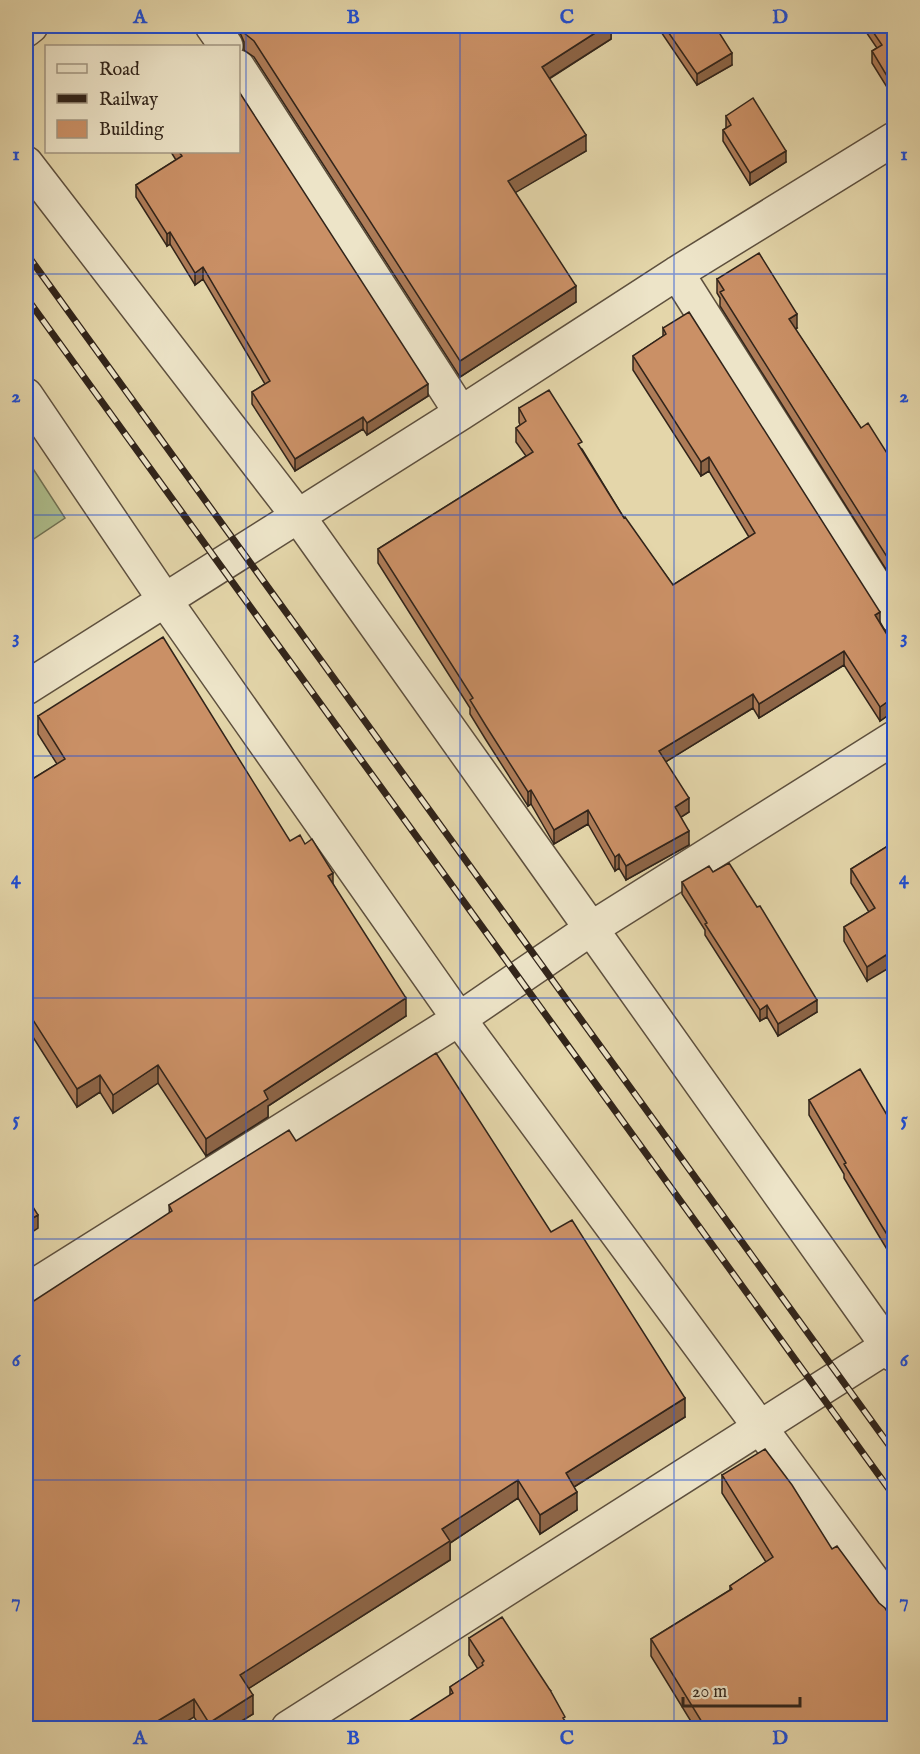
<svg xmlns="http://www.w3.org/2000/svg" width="920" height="1754" font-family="'IM FELL English',serif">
<rect width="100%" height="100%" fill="#e4d6aa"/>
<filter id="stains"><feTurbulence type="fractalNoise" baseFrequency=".00333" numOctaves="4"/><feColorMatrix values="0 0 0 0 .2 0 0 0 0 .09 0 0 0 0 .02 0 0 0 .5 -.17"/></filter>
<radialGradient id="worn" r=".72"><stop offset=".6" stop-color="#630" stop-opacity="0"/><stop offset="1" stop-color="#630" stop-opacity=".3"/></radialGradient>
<!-- green -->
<path fill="#aebf8d" stroke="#707254" stroke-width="1.5" d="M 26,415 L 31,423 L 28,461 L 65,518 L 26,544 Z"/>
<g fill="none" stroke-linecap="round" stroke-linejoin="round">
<defs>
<path id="minor" d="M 212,26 L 226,46
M 26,30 L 31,26
M 238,67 L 461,413
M 26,163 L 298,516 L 894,1355
M 677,273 L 894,615
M 26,395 L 164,599 L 459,1019 L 894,1609
M 26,688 L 461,413 L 677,273 L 894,139
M 26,1291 L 459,1019 L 592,928 L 894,738
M 288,1728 L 894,1342"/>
</defs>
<!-- minor casing -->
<use href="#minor" stroke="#5e503e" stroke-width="36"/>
<!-- minor -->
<use href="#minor" stroke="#ede4c8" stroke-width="33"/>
<defs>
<path id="rail" d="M 26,253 L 894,1452
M 26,297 L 894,1496"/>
</defs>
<!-- rail casing -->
<use href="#rail" stroke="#31241a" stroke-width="7"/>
<!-- rail -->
<use href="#rail" stroke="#ede4c8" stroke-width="4.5" stroke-dasharray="14" stroke-linecap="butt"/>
</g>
<!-- wall -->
<path fill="#ae7c58" stroke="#31241a" stroke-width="1.5" d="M 234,26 L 496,26 L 500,33 L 516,27 L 611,26 L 611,39 L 549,79 L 586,151 L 515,192 L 576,302 L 460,377 L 254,57 L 244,50 L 244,42 L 241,35 Z
M 657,26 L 715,26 L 732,65 L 697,85 Z
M 862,26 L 894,26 L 893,97 L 872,63 L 872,51 L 877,48 Z
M 726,116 L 786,162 L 750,185 L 723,141 L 723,130 L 726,128 Z
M 171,152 L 238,152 L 428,396 L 367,435 L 363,429 L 295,471 L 252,404 L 252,392 L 265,384 L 203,279 L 195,285 L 170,244 L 167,246 L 136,197 L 136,185 L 176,160 Z
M 717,279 L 797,328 L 795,329 L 861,428 L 890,458 L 894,455 L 894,582 L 720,306 L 720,298 L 717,293 Z
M 663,328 L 880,622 L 894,646 L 894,711 L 880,721 L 844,665 L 759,718 L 753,708 L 665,762 L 689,812 L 681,817 L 689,845 L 626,880 L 619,868 L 615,871 L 588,824 L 554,844 L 531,804 L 528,806 L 486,740 L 470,714 L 470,708 L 378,563 L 378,549 L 526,456 L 516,442 L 516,428 L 520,425 L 519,422 L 519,408 L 582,449 L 624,518 L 673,585 L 749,537 L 709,471 L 701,476 L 633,370 L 633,356 L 663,336 Z
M 38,716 L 290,841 L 333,884 L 406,1016 L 268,1106 L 268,1117 L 206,1156 L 158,1083 L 113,1113 L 100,1092 L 77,1107 L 26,1026 L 26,783 L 57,764 L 38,734 Z
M 894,842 L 867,981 L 844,941 L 844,927 L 869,912 L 851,883 L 851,869 Z
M 713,872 L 817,1012 L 778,1036 L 767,1017 L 760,1021 L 705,935 L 705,930 L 682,894 L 682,882 Z
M 809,1100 L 894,1127 L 894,1261 L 844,1178 L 844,1174 L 809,1115 Z
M 296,1141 L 551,1232 L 685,1417 L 574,1487 L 577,1510 L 540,1534 L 518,1498 L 450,1543 L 450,1560 L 249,1688 L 253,1714 L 230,1728 L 201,1728 L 194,1717 L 169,1205 Z
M 722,1475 L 832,1549 L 894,1728 L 695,1728 L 651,1656 L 651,1639 L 730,1590 L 730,1586 L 766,1562 L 722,1493 Z
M 469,1638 L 550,1690 L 450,1695 L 450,1687 L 478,1669 L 469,1655 Z"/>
<!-- shaded-wall -->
<path fill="#8d6547" stroke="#31241a" stroke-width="1.5" d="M 606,26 L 611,26 L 611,39 L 542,83 L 542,67 Z
M 732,53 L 732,65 L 697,85 L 697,74 Z
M 894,85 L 894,96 L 893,97 L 893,86 Z
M 586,135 L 586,151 L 508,197 L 508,181 Z
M 786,151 L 786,162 L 750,185 L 750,173 Z
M 170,232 L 170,244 L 167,246 L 167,234 Z
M 203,267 L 203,279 L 195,285 L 195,273 Z
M 576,286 L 576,302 L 460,377 L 460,361 Z
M 797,314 L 797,328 L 789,333 L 789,319 Z
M 428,384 L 428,396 L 367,435 L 367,423 Z
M 363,417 L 363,429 L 295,471 L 295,459 Z
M 709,457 L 709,471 L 701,476 L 701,462 Z
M 880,612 L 880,626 L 875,615 Z
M 844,651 L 844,665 L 759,718 L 759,704 Z
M 753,694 L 753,708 L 659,766 L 659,751 Z
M 894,697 L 894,711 L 880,721 L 880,707 Z
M 531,790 L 531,804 L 528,806 L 528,792 Z
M 689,798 L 689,812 L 675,821 L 675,807 Z
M 588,810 L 588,824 L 554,844 L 554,830 Z
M 689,831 L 689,845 L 626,880 L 626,866 Z
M 619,854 L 619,868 L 615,871 L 615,857 Z
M 333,873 L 333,890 L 328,876 Z
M 894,950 L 894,965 L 867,981 L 867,967 Z
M 406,998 L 406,1016 L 268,1106 L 268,1117 L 206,1156 L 206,1139 L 264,1091 Z
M 817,1000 L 817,1012 L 778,1036 L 778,1024 Z
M 767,1005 L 767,1017 L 760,1021 L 760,1010 Z
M 158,1065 L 158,1083 L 113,1113 L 113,1095 Z
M 100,1075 L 100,1092 L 77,1107 L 77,1089 Z
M 38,1215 L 38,1228 L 26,1236 L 26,1222 Z
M 685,1398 L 685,1417 L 566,1492 L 566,1473 Z
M 518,1480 L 518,1498 L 450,1543 L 450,1560 L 240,1694 L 240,1675 L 442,1529 Z
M 577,1492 L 577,1510 L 540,1534 L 540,1515 Z
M 253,1695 L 253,1714 L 230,1728 L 209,1728 L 209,1723 Z
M 194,1699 L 194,1717 L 176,1728 L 146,1728 Z"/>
<!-- building -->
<path fill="#ca9066" stroke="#31241a" stroke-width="1.5" d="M 244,26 L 496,26 L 500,33 L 512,26 L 515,26 L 516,27 L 518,26 L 606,26 L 542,67 L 586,135 L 508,181 L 576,286 L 460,361 L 254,41 L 244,33 Z
M 664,26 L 715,26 L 732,53 L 697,74 Z
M 869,26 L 894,26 L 894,85 L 893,86 L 872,51 L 882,45 Z
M 238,90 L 428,384 L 367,423 L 363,417 L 295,459 L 252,392 L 270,381 L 203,267 L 195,273 L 170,232 L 167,234 L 136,185 L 182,156 L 179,152 L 238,152 Z
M 753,98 L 786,151 L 750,173 L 723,130 L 731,125 L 726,116 Z
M 759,253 L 797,314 L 789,319 L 861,428 L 868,423 L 890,458 L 894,455 L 894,568 L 720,292 L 724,290 L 717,279 Z
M 689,312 L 880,612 L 875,615 L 894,646 L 894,697 L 880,707 L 844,651 L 759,704 L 753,694 L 659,751 L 689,798 L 675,807 L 689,831 L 626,866 L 619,854 L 615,857 L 588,810 L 554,830 L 531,790 L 528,792 L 486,726 L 470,700 L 473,698 L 378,549 L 533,452 L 516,428 L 526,421 L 519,408 L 549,390 L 582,442 L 578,444 L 624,518 L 625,517 L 673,585 L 755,533 L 709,457 L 701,462 L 633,356 L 666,334 L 663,328 Z
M 163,637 L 290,841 L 300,835 L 305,844 L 312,839 L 333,873 L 328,876 L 406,998 L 264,1091 L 268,1099 L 206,1139 L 158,1065 L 113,1095 L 100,1075 L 77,1089 L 26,1009 L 26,783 L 65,759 L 38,716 Z
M 894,842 L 894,950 L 867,967 L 844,927 L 875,908 L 851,869 Z
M 729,863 L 757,907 L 760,906 L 817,1000 L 778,1024 L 767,1005 L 760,1010 L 705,924 L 707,923 L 682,882 L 709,866 L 713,872 Z
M 436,1053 L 551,1232 L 572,1220 L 685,1398 L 566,1473 L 577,1492 L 540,1515 L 518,1480 L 442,1529 L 450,1541 L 240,1675 L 253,1695 L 209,1723 L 194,1699 L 146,1728 L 26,1728 L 26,1306 L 172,1211 L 169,1205 L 289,1130 L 296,1141 Z
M 860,1069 L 894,1127 L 894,1246 L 844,1164 L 846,1163 L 809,1100 Z
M 26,1196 L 38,1215 L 26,1222 Z
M 765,1449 L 792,1485 L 832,1549 L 837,1546 L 879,1603 L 885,1608 L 894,1623 L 894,1728 L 703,1728 L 705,1727 L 651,1639 L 732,1589 L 730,1586 L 773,1557 L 722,1475 Z
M 502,1617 L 550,1690 L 565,1717 L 563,1718 L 570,1728 L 398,1728 L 453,1693 L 450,1687 L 483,1665 L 482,1663 L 484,1661 L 469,1638 Z"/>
<!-- grid -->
<path fill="none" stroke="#1d4ed8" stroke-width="1.5" stroke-opacity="0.55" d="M 246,26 L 246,1728M 460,26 L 460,1728M 674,26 L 674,1728M 26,274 L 894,274M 26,515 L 894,515M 26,756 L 894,756M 26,998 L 894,998M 26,1239 L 894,1239M 26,1480 L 894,1480"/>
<!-- margin -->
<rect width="920" height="1754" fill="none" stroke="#e4d6aa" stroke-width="66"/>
<!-- legend -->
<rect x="45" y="45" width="195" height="108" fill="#ede4c8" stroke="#a29782" stroke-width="1.5"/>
<rect x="57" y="64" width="30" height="9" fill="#ede4c8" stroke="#a29782" stroke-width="1.5"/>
<text x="99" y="75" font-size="18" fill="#31241a">Road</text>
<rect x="57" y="94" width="30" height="9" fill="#31241a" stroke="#a29782" stroke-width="1.5"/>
<text x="99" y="105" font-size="18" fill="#31241a">Railway</text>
<rect x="57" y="120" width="30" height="18" fill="#ca9066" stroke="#a29782" stroke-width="1.5"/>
<text x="99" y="135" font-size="18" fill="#31241a">Building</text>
<!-- scale -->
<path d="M683 1697v9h117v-9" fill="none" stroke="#31241a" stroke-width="3"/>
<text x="692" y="1697" font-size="18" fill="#31241a" stroke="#ede4c8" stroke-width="4.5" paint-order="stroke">20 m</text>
<rect x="33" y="33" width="854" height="1688" fill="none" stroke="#1d4ed8" stroke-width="2"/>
<g font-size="20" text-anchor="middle" font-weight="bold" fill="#1d4ed8">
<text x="140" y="23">A</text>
<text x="353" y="23">B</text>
<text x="567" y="23">C</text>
<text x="780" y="23">D</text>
<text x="16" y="160">1</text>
<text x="904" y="160">1</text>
<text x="16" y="402">2</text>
<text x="904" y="402">2</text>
<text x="16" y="643">3</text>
<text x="904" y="643">3</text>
<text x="16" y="884">4</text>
<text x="904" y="884">4</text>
<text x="16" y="1125">5</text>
<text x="904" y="1125">5</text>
<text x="16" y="1366">6</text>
<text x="904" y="1366">6</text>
<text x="16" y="1607">7</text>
<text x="904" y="1607">7</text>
<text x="140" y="1744">A</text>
<text x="353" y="1744">B</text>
<text x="567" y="1744">C</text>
<text x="780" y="1744">D</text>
</g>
<rect width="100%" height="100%" filter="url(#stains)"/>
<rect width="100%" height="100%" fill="url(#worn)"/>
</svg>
